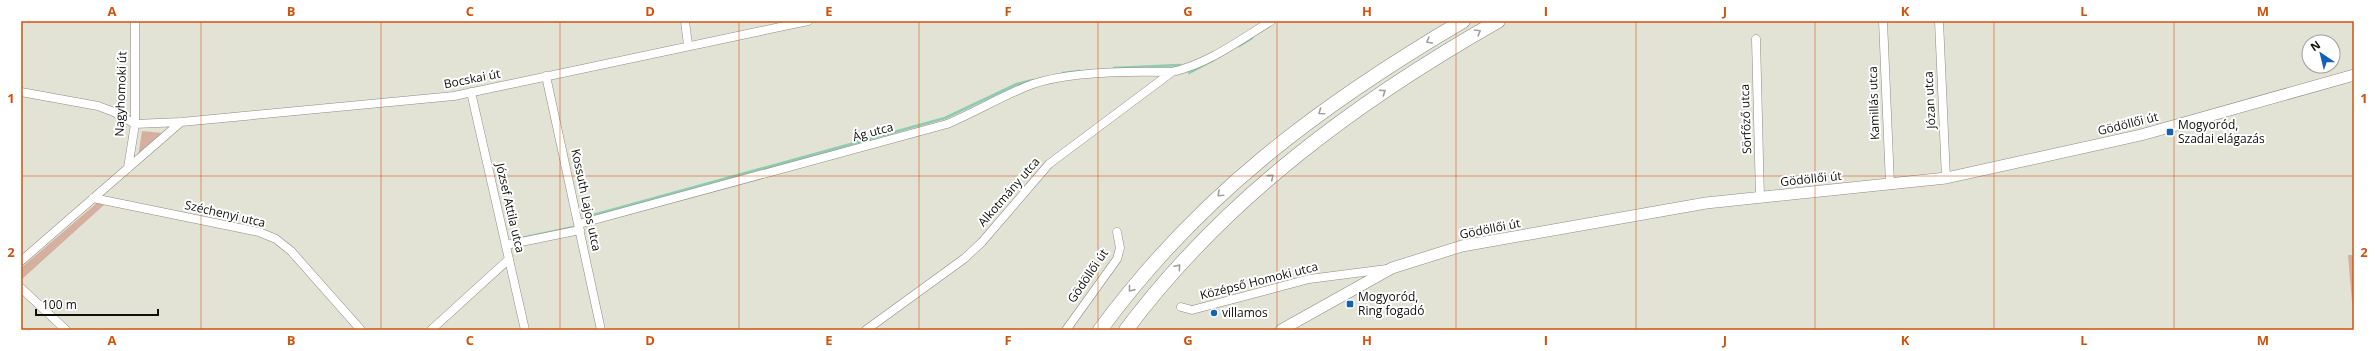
<svg xmlns="http://www.w3.org/2000/svg" width="2375" height="351" font-family="'Open Sans',sans-serif">
<rect width="100%" height="100%" fill="#e2e2d5"/>
<!-- green -->
<path fill="#d6b09e" d="M 142,131 L 162,133 L 138,157 Z
M 98,202 L 104,205 L 21,280 L 21,268 Z
M 2348,255 L 2354,255 L 2354,305 L 2352,302 Z"/>
<g fill="none" stroke-linecap="round" stroke-linejoin="round">
<!-- stream -->
<path stroke="#8dccaf" stroke-width="2.5" d="M 1239,46 L 1252,38
M 1114,68 L 1180,65
M 1063,73 L 1080,71
M 1189,73 L 1214,60
M 586,217 L 945,118 L 1017,84 L 1033,80
M 512,240 L 574,227"/>
<defs>
<path id="minor" d="M 685,21 L 688,45
M 1883,21 L 1890,184
M 1939,21 L 1946,178
M 1756,39 L 1760,198
M 546,76 L 601,330
M 21,92 L 98,106 L 114,112 L 135,124 L 181,122 L 454,96 L 808,21
M 471,92 L 525,330
M 128,168 L 135,124 L 135,21
M 93,198 L 259,232 L 276,239 L 291,251 L 361,330
M 579,224 L 947,124 C 976,112 1003,95 1033,84 C 1070,71 1133,71 1172,72 C 1208,64 1240,40 1271,21
M 506,245 L 580,230
M 21,261 L 181,122
M 21,288 L 66,330
M 1181,307 L 1192,310 L 1309,279 L 1387,269
M 431,330 L 509,259
M 866,330 L 965,258 L 982,242 L 1049,164 L 1172,72
M 1066,330 L 1117,259 L 1120,248 L 1117,232"/>
<path id="secondary" d="M 1281,330 L 1392,268 L 1462,246 L 1706,203 L 1946,178 L 2141,135 L 2354,75"/>
<path id="motorway" d="M 1100,330 C 1199,195 1320,105 1463,21
M 1126,330 C 1224,199 1357,101 1498,21"/>
</defs>
<!-- minor casing -->
<use href="#minor" stroke="#8c8c81" stroke-width="9"/>
<!-- secondary casing -->
<use href="#secondary" stroke="#8c8c81" stroke-width="12"/>
<!-- motorway casing -->
<use href="#motorway" stroke="#8c8c81" stroke-width="15"/>
<!-- minor -->
<use href="#minor" stroke="#fff" stroke-width="8"/>
<!-- secondary -->
<use href="#secondary" stroke="#fff" stroke-width="11"/>
<!-- motorway -->
<use href="#motorway" stroke="#fff" stroke-width="14"/>
</g>
<!-- one-way arrows -->
<defs><path id="oneway-chevron" d="M-2-3.5L2.5 0L-2 3.5" fill="none" stroke-width="1.6" stroke-linecap="round" stroke-linejoin="round"/></defs>
<g stroke="#9f9f9d">
<use href="#oneway-chevron" transform="translate(1478 32) rotate(-31)"/>
<use href="#oneway-chevron" transform="translate(1429 41) rotate(149)"/>
<use href="#oneway-chevron" transform="translate(1383 92) rotate(-34)"/>
<use href="#oneway-chevron" transform="translate(1321 112) rotate(145)"/>
<use href="#oneway-chevron" transform="translate(1271 177) rotate(-41)"/>
<use href="#oneway-chevron" transform="translate(1220 194) rotate(137)"/>
<use href="#oneway-chevron" transform="translate(1178 267) rotate(-49)"/>
<use href="#oneway-chevron" transform="translate(1131 289) rotate(129)"/>
</g>
<!-- grid -->
<path fill="none" stroke="#d2520c" stroke-width="1" stroke-opacity="0.55" d="M 201,21 L 201,330M 381,21 L 381,330M 560,21 L 560,330M 739,21 L 739,330M 919,21 L 919,330M 1098,21 L 1098,330M 1277,21 L 1277,330M 1456,21 L 1456,330M 1636,21 L 1636,330M 1815,21 L 1815,330M 1994,21 L 1994,330M 2174,21 L 2174,330M 21,176 L 2354,176"/>
<!-- markers -->
<g fill="#1263b1" stroke="#fff" stroke-width="1.5">
<rect x="2166" y="128" width="8" height="8" rx="2"/>
<rect x="1346" y="300" width="8" height="8" rx="2"/>
<circle cx="1214" cy="313" r="4"/>
</g>
<g text-anchor="middle" stroke-width="4" stroke-linejoin="round" paint-order="stroke">
<!-- street labels -->
<g font-size="12" fill="#0f0f0b" stroke="#fff">
<text transform="translate(472 79) rotate(-11)" y="4">Bocskai út</text>
<text transform="translate(121 94) rotate(-88)" y="4">Nagyhomoki út</text>
<text transform="translate(1930 100) rotate(-93)" y="4">Józan utca</text>
<text transform="translate(1874 103) rotate(-92)" y="4">Kamillás utca</text>
<text transform="translate(1746 119) rotate(-92)" y="4">Sörfőző utca</text>
<text transform="translate(2128 124) rotate(-14)" y="4">Gödöllői út</text>
<text transform="translate(873 132) rotate(-15)" y="4">Ág utca</text>
<text transform="translate(1811 179) rotate(-6)" y="4">Gödöllői út</text>
<text transform="translate(1009 192) rotate(-49)" y="4">Alkotmány utca</text>
<text transform="translate(586 200) rotate(78)" y="4">Kossuth Lajos utca</text>
<text transform="translate(510 208) rotate(77)" y="4">József Attila utca</text>
<text transform="translate(225 214) rotate(13)" y="4">Széchenyi utca</text>
<text transform="translate(1490 229) rotate(-11)" y="4">Gödöllői út</text>
<text transform="translate(1088 276) rotate(-56)" y="4">Gödöllői út</text>
<text transform="translate(1259 281) rotate(-14)" y="4">Középső Homoki utca</text>
</g>
<!-- poi labels -->
<g font-size="12" fill="#0f0f0b" stroke="#fff" text-anchor="start">
<text x="2178" y="129">Mogyoród,<tspan x="2178" dy="14">Szadai elágazás</tspan></text>
<text x="1358" y="301">Mogyoród,<tspan x="1358" dy="14">Ring fogadó</tspan></text>
<text x="1222" y="317">villamos</text>
</g>
</g>
<!-- border -->
<rect width="2375" height="351" fill="none" stroke="#ffffff" stroke-width="44"/>
<!-- north arrow -->
<g transform="translate(2321 54) rotate(325)"><circle r="19" fill="#ffffff" stroke="#9f9f9d"/>
<path d="M0-3L7 15L0 10L-7 15Z" fill="#1263b1"/>
<text y="-6" font-size="11" font-weight="bold" text-anchor="middle" fill="#0f0f0b">N</text>
</g>
<!-- scale -->
<path d="M36 309v6h122v-6" fill="none" stroke="#0f0f0b" stroke-width="2"/>
<text x="42" y="309" font-size="12" fill="#0f0f0b" stroke="#ffffff" stroke-width="3" paint-order="stroke">100 m</text>
<rect x="22" y="22" width="2331" height="307" fill="none" stroke="#d2520c" stroke-width="1.5"/>
<g font-size="13" text-anchor="middle" font-weight="bold" fill="#d2520c">
<text x="112" y="16">A</text>
<text x="291" y="16">B</text>
<text x="470" y="16">C</text>
<text x="650" y="16">D</text>
<text x="829" y="16">E</text>
<text x="1008" y="16">F</text>
<text x="1188" y="16">G</text>
<text x="1367" y="16">H</text>
<text x="1546" y="16">I</text>
<text x="1725" y="16">J</text>
<text x="1905" y="16">K</text>
<text x="2084" y="16">L</text>
<text x="2263" y="16">M</text>
<text x="11" y="103">1</text>
<text x="2364" y="103">1</text>
<text x="11" y="257">2</text>
<text x="2364" y="257">2</text>
<text x="112" y="345">A</text>
<text x="291" y="345">B</text>
<text x="470" y="345">C</text>
<text x="650" y="345">D</text>
<text x="829" y="345">E</text>
<text x="1008" y="345">F</text>
<text x="1188" y="345">G</text>
<text x="1367" y="345">H</text>
<text x="1546" y="345">I</text>
<text x="1725" y="345">J</text>
<text x="1905" y="345">K</text>
<text x="2084" y="345">L</text>
<text x="2263" y="345">M</text>
</g>
</svg>
